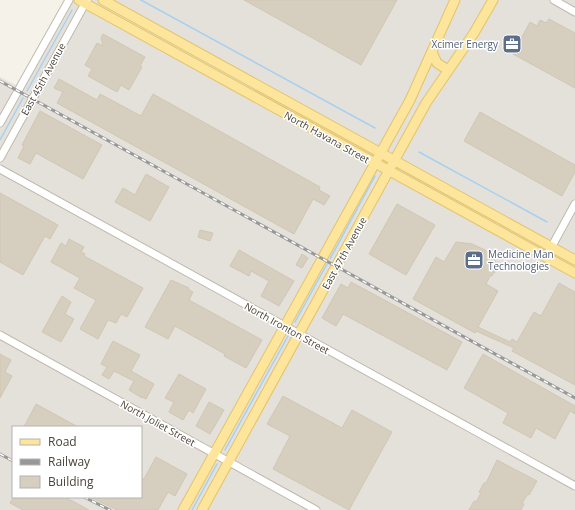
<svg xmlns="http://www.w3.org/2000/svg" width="575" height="510" font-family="'Open Sans',sans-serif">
<rect width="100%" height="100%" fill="#f5f2ea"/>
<!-- industrial -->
<path fill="#e4e1db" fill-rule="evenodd" d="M 72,0 L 575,0 L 575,510 L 0,510 L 0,77 L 23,89 ZM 13,427 L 141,427 L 141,497 L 13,497 Z"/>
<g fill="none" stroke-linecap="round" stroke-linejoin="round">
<!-- stream -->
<path stroke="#a7d0f0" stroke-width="1.5" d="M 141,0 L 375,128
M 27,91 L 72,10
M 0,140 L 23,98
M 419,152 L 547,222
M 330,259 L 375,176
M 295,322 L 327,264
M 225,450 L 288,336
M 192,510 L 217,464"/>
</g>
<!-- building -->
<path fill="#d6cebf" stroke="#d1c6b2" d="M 244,0 L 397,0 L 361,65 Z
M 549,19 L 575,33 L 575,88 L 513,54 L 530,22 L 537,26 L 540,20 L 546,23 Z
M 103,34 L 145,57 L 140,66 L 142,67 L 129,90 L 121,85 L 117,92 L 88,76 L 92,69 L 85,65 L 97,43 L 103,46 L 101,38 Z
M 59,79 L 97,100 L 100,94 L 141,116 L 153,94 L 320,187 L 319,190 L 330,196 L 324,205 L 313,199 L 294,234 L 57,103 L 63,92 L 54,88 Z
M 40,111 L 102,145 L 83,179 L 36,153 L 30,164 L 18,158 L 24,146 L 22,145 Z
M 480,112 L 575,165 L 575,172 L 562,196 L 464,141 Z
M 146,174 L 169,187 L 150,221 L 115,202 L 123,188 L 135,195 Z
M 0,193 L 58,225 L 50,239 L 45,236 L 23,275 L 0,262 Z
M 397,204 L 435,225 L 406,275 L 369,254 Z
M 200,230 L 213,233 L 210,241 L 198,237 Z
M 69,239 L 84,247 L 81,252 L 85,254 L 84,256 L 143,288 L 127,317 L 121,314 L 116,323 L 108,320 L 98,339 L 80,329 L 96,300 L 74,288 L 80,278 L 51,262 L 61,243 L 66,246 Z
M 456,242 L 472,244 L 485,250 L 500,266 L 496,272 L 494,272 L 492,276 L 490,276 L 486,284 L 498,291 L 478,327 L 510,342 L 512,339 L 517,342 L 534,312 L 541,316 L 559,283 L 575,292 L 575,385 L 512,351 L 514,348 L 476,331 L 475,333 L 413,299 L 436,257 L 444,262 Z
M 239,250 L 294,281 L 279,306 L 261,296 L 269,281 L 251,271 L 249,276 L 230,266 Z
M 302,254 L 308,258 L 302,268 L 296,265 Z
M 171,280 L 189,288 L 188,289 L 193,292 L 189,300 L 262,340 L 246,368 L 224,356 L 225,354 L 175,326 L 168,339 L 145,327 Z
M 351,282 L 462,342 L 447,370 L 343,314 L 336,326 L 322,318 L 341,284 L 348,288 Z
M 62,296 L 71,302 L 65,314 L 74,319 L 61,342 L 42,332 Z
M 113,341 L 140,355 L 131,371 L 154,384 L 146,399 L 142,397 L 142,398 L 129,390 L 134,381 L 114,371 L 109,379 L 102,375 L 107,367 L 101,364 Z
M 0,354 L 11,360 L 5,372 L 12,376 L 0,398 Z
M 483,354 L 575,406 L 575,414 L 570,411 L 555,439 L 536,428 L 531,438 L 503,423 L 508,413 L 464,388 Z
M 179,374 L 206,389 L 193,413 L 189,410 L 183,420 L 169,412 L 174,402 L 165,398 Z
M 283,396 L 342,428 L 352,410 L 392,432 L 349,510 L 273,469 L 290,436 L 267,424 Z
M 209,402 L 224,410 L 210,434 L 196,426 Z
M 36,404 L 78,427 L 24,427 Z
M 156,457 L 187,474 L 175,496 L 168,492 L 158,510 L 117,510 L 90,497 L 141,497 L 141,478 L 144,479 Z
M 497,460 L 537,481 L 529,495 L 528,494 L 522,503 L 524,504 L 521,510 L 469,510 L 474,501 L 476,502 L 481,493 L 479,492 L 484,483 L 486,483 Z
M 14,497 L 65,497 L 89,510 L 23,510 L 10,503 Z"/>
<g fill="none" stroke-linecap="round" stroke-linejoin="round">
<defs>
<path id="minor" d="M 554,0 L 575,12
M 0,123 L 69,0
M 0,158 L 87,0
M 0,169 L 575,486
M 546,257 L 575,204
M 0,335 L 316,510"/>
<path id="major" d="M 79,0 L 575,273
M 103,0 L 575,260
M 432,52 L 437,63 L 448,70
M 183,510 L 410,100 L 455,0
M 202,510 L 426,103 L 474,33 L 493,0"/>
</defs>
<!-- minor casing -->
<use href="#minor" stroke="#c0baac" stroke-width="9"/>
<!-- major casing -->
<use href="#major" stroke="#e3c36a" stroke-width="11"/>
<!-- minor -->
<use href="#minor" stroke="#fff" stroke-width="7"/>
<!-- major -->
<use href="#major" stroke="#fde59b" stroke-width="9"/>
<defs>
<path id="rail" d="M 0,81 L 575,398
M 0,454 L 13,461
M 84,497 L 110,510"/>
</defs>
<!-- rail casing -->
<use href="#rail" stroke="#989898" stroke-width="3"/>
<!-- rail -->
<use href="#rail" stroke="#fff" stroke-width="1.5" stroke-dasharray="4.5" stroke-linecap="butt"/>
</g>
<!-- icons -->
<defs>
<symbol id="office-square" viewBox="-11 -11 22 22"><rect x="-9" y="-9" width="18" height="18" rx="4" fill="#5c6f8a" stroke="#fff"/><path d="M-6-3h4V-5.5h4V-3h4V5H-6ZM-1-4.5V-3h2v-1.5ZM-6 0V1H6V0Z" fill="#fff"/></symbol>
</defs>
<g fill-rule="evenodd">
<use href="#office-square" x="501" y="33" width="22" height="22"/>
<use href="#office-square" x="463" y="249" width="22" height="22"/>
</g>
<g text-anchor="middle" stroke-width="3" stroke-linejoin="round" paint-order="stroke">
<!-- service labels -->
<g font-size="10" fill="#4e5e75" stroke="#fff" text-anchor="end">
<text x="498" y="48">Xcimer Energy</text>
<text x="488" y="258" text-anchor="start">Medicine Man<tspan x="488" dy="12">Technologies</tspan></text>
</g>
<!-- street labels -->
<g font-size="10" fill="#494338" stroke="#fff">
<text transform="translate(43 79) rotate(-61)" y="4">East 45th Avenue</text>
<text transform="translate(327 137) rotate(29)" y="4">North Havana Street</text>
<text transform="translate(344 253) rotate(-61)" y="4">East 47th Avenue</text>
<text transform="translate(287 328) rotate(29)" y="4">North Ironton Street</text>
<text transform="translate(158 423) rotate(29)" y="4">North Joliet Street</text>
</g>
</g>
<!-- legend -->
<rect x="12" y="426" width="130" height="72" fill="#ffffff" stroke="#b6b4af"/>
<rect x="20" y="439" width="20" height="6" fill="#fde59b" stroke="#b6b4af"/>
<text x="48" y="446" font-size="12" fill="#494338">Road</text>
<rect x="20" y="459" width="20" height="6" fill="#989898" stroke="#b6b4af"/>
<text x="48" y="466" font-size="12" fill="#494338">Railway</text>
<rect x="20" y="476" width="20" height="12" fill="#d6cebf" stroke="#b6b4af"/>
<text x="48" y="486" font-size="12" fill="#494338">Building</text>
</svg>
